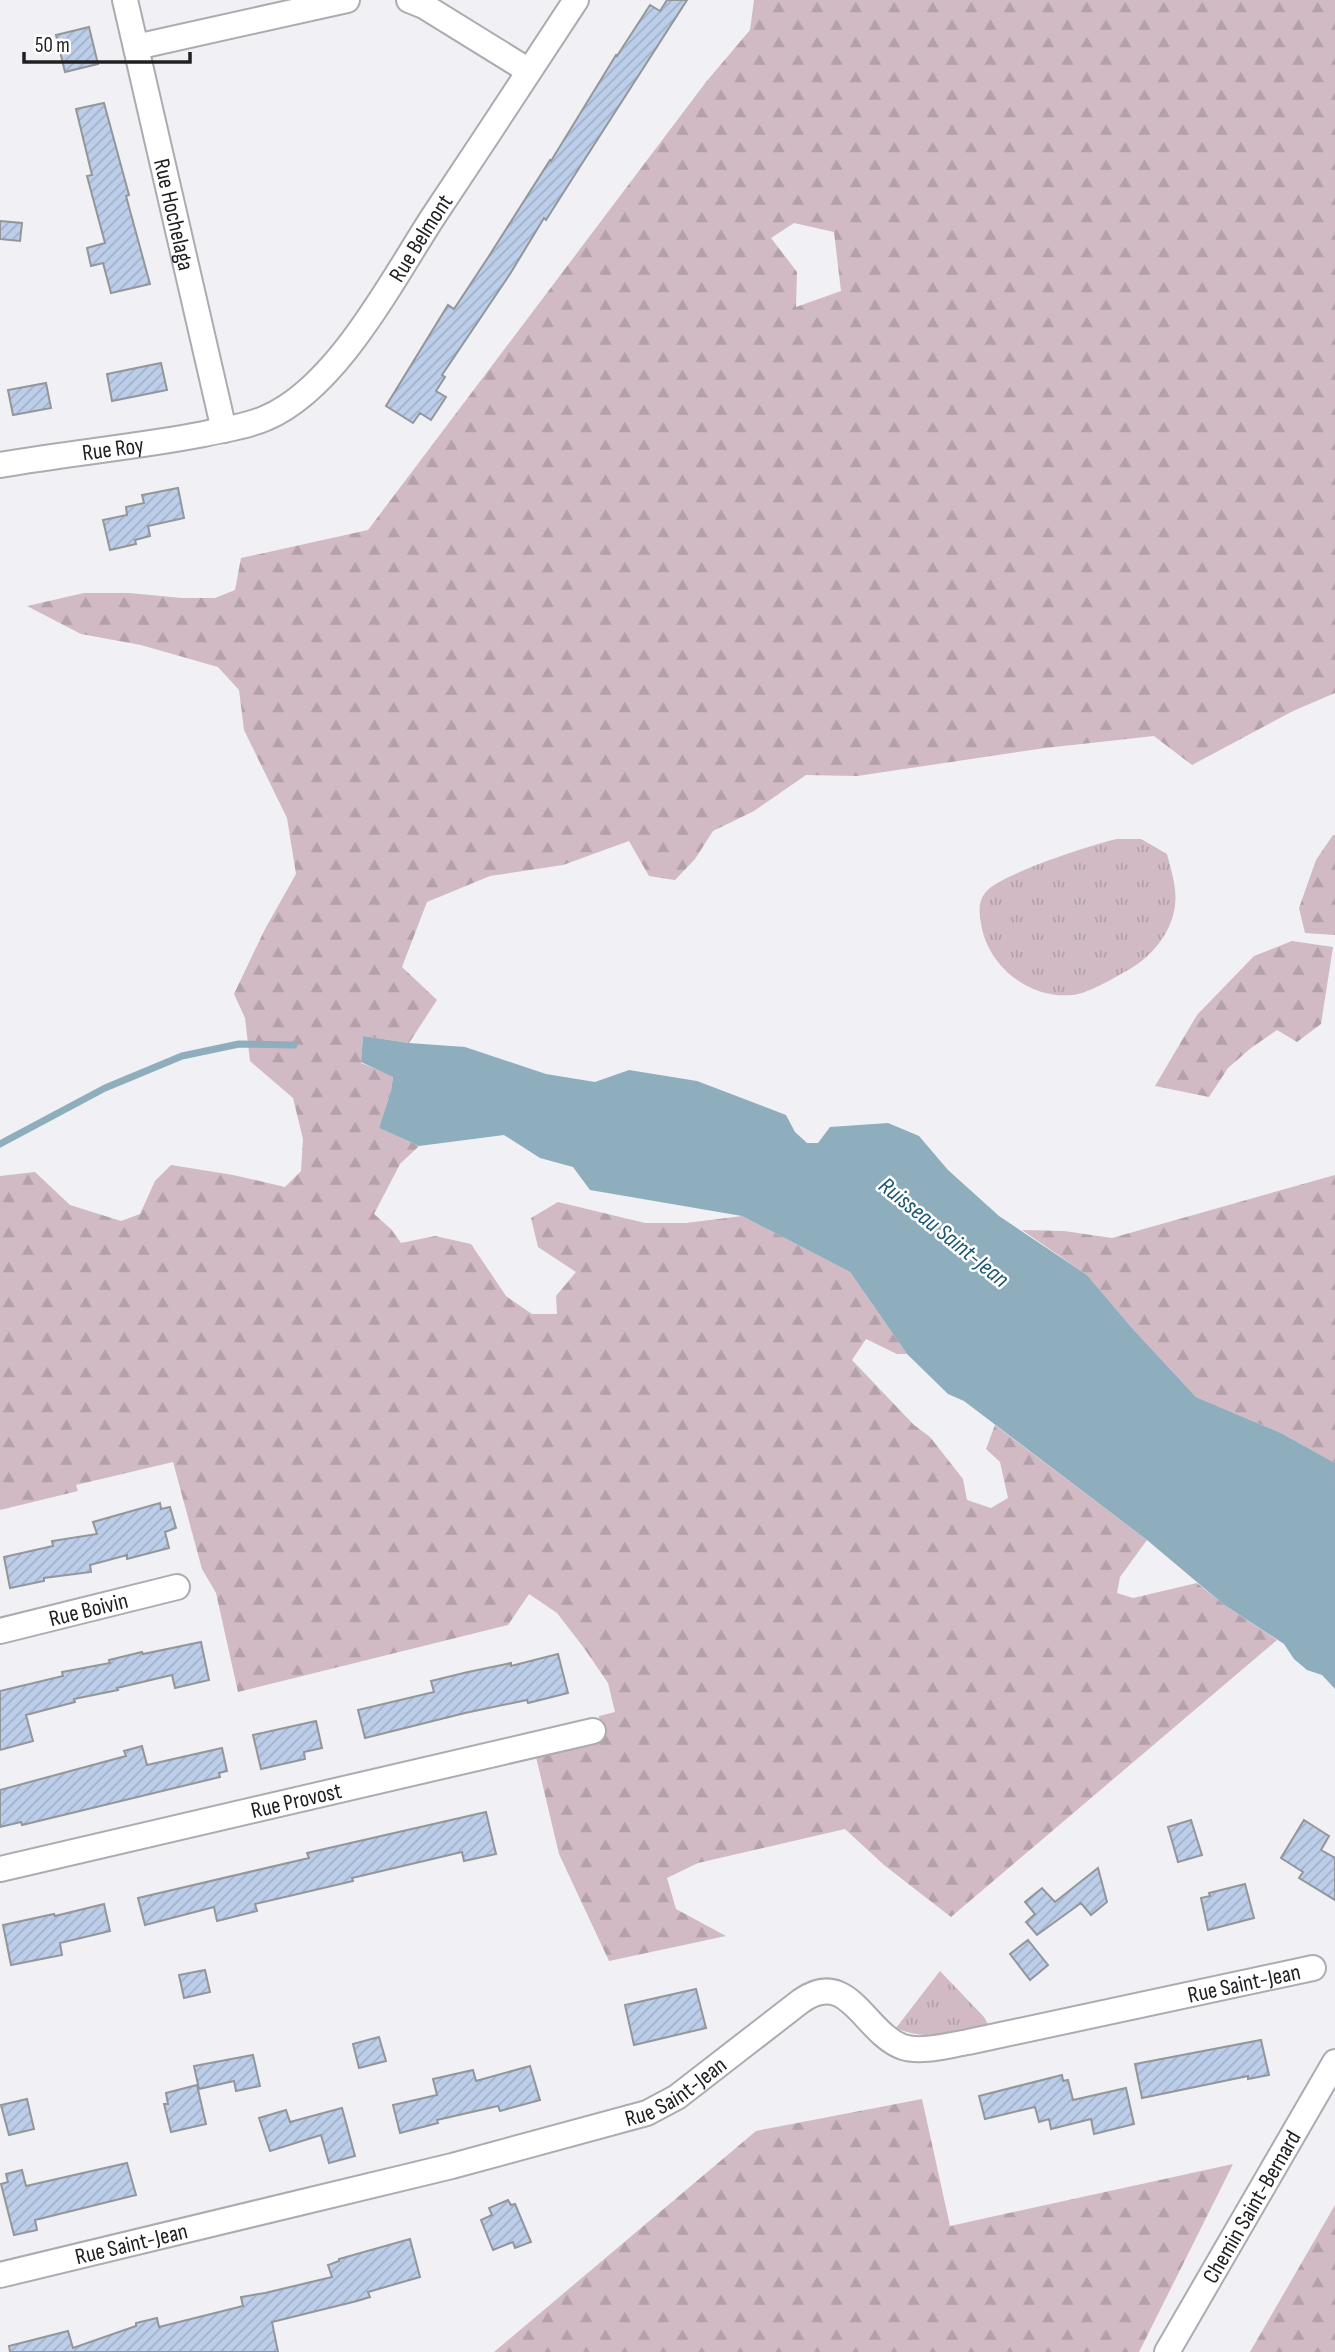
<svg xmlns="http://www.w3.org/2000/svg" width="1335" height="2352" font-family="'Sofia Sans Condensed',sans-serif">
<defs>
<pattern id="grass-tufts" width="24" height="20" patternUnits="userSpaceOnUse" patternTransform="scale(1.75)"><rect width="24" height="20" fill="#d1bac4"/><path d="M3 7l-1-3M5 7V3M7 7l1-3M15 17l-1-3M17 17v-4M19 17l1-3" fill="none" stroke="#b3a0a8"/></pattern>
<pattern id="forest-firs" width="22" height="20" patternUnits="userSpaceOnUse" patternTransform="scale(1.75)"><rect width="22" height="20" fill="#d1bac4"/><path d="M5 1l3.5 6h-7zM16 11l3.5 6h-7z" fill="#b3a0a8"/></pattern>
<pattern id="building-hatch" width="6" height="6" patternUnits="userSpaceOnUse" patternTransform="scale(1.75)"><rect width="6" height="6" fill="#bccee9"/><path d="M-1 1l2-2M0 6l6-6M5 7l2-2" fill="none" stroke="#a1b1c8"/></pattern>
</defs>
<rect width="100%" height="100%" fill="#f0f0f5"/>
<!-- grass -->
<path fill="url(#grass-tufts)" d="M 1117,839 L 1141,839 L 1167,854 C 1170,866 1174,878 1175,890 C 1179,923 1157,953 1130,969 C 1116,977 1087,994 1072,995 C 1029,999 987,966 981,923 C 979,912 978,902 985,893 C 998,875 1093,844 1117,839 Z
M 940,1971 L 984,2017 L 989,2026 C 958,2032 927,2042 896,2028 Z"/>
<!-- forest -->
<path fill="url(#forest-firs)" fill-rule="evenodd" d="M 754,0 L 1335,0 L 1335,693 L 1293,711 L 1192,765 L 1154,736 L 1045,748 L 857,776 L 806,775 L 754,811 L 713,831 L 695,859 L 675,880 L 649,876 L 629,841 L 563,865 L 490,876 L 427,902 L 402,967 L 437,1000 L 409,1043 L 363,1036 L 361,1063 L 393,1076 L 391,1091 L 379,1128 L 419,1146 L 400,1164 L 374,1214 L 391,1229 L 401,1243 L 435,1236 L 471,1244 L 506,1296 L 532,1314 L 557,1314 L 556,1296 L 576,1272 L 538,1247 L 531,1218 L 558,1202 L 645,1223 L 686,1223 L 742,1216 L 850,1272 L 907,1354 L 897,1354 L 866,1339 L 852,1360 L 914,1425 L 930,1437 L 963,1479 L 967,1500 L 991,1508 L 1008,1498 L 1000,1462 L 986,1449 L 995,1425 L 1147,1540 L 1120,1577 L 1117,1593 L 1133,1598 L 1197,1583 L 1223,1604 L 1277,1640 L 951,1917 L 884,1865 L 845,1829 L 698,1863 L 667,1878 L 676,1909 L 726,1936 L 609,1961 L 559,1854 L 536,1757 L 603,1741 L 599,1716 L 615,1712 L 608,1683 L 584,1648 L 557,1613 L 529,1594 L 508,1625 L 238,1692 L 216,1593 L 202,1569 L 173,1462 L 76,1485 L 78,1491 L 0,1510 L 0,1176 L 35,1172 L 70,1205 L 121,1221 L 140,1214 L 155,1181 L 171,1165 L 233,1175 L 285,1187 L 301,1171 L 303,1139 L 293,1098 L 250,1061 L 245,1018 L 234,994 L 265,929 L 296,874 L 287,818 L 244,730 L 239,690 L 218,667 L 141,645 L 81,634 L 27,606 L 84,593 L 129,593 L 182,598 L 215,598 L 235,590 L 241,558 L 368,530 L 706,82 L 750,30 ZM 794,223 L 834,232 L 841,291 L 796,307 L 797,272 L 771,238 Z
M 1333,835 L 1335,835 L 1335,935 L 1305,933 L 1299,908 L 1316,860 Z
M 1292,941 L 1333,947 L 1321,1024 L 1297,1042 L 1277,1030 L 1251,1048 L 1228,1068 L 1209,1097 L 1155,1086 L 1197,1015 L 1254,956 Z
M 1335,1175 L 1335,1463 L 1281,1433 L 1196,1397 L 1132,1328 L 1087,1275 L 1022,1230 L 1064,1231 L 1112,1238 Z
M 922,2099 L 950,2226 L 1233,2164 L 1139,2352 L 494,2352 L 756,2131 Z
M 1335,2205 L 1335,2352 L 1250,2352 Z"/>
<!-- water -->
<path fill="#8eaebe" d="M 363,1036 L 409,1043 L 465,1047 L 546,1074 L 595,1082 L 629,1070 L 697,1081 L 786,1115 L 795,1132 L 807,1143 L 818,1143 L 830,1127 L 888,1123 L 919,1136 L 948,1170 L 999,1216 L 1087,1275 L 1132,1328 L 1196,1397 L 1281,1433 L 1335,1463 L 1335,1689 L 1322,1675 L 1307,1670 L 1294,1659 L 1284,1644 L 1223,1604 L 1147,1540 L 964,1401 L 948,1394 L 907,1354 L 850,1272 L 742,1216 L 590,1190 L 573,1167 L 540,1158 L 504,1135 L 419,1146 L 379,1128 L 391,1091 L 393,1077 L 361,1062 Z"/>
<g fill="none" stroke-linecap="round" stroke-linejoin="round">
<!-- stream -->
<path stroke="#8eaebe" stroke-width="7" d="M 0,1144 L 105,1088 L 182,1056 L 239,1044 L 294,1045"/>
</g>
<!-- building -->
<path fill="url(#building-hatch)" stroke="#93969a" stroke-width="2" d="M 667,0 L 687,0 L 574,176 L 546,220 L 544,218 L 510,274 L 442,375 L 445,377 L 436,391 L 446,397 L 431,420 L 420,413 L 413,423 L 386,406 L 448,305 L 454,309 L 489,256 L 550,160 L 551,161 L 616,55 L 617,56 L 650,5 L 660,11 Z
M 89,27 L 98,64 L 65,72 L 56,35 Z
M 104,103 L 129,195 L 126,196 L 150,284 L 111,293 L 103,263 L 91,266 L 87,248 L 105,243 L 87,176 L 92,175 L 76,109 Z
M 0,221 L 22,223 L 20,241 L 0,239 Z
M 161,363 L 167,390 L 112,401 L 107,374 Z
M 46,383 L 51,408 L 13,415 L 8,390 Z
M 178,488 L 184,518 L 148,526 L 150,536 L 135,540 L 136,544 L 110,550 L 103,520 L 127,515 L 126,507 L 144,503 L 142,495 Z
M 160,1503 L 161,1509 L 170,1507 L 176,1528 L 165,1532 L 169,1548 L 127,1559 L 127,1555 L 90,1565 L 91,1572 L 44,1578 L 44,1581 L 10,1588 L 4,1557 L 53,1546 L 52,1541 L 97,1534 L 93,1522 Z
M 201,1642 L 209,1680 L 175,1688 L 172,1675 L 117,1688 L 118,1690 L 74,1699 L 75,1702 L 26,1715 L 33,1741 L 0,1750 L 0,1691 L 63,1676 L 62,1672 L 110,1663 L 109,1660 L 142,1652 L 143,1654 Z
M 558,1654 L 568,1693 L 528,1703 L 527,1700 L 465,1713 L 365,1738 L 358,1710 L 434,1692 L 431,1681 L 468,1672 L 511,1663 L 511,1666 Z
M 316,1721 L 322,1748 L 304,1752 L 305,1759 L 261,1769 L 253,1735 Z
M 142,1746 L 147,1765 L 222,1748 L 227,1771 L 219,1773 L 220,1777 L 22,1825 L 21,1822 L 0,1827 L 0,1790 L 126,1756 L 124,1751 Z
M 486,1812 L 496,1854 L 464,1861 L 462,1852 L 352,1878 L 353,1881 L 255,1904 L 257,1911 L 217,1921 L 214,1907 L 145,1925 L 138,1898 L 309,1858 L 307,1853 Z
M 1191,1820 L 1202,1855 L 1178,1862 L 1168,1827 Z
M 1304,1820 L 1329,1836 L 1321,1850 L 1335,1858 L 1335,1900 L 1299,1878 L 1303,1872 L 1281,1858 Z
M 1098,1868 L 1107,1902 L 1091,1915 L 1081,1903 L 1037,1935 L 1026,1922 L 1035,1914 L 1025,1902 L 1042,1888 L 1055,1902 Z
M 1245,1884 L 1254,1918 L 1208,1930 L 1201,1898 L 1210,1896 L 1209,1893 Z
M 104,1904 L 110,1931 L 60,1943 L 62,1955 L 11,1965 L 3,1925 L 54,1914 L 55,1916 Z
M 1028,1940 L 1048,1965 L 1030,1980 L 1010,1954 Z
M 205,1970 L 210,1992 L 184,1998 L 179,1975 Z
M 696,1989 L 706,2028 L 634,2045 L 625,2005 Z
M 379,2037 L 386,2061 L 359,2068 L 353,2044 Z
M 1261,2040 L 1269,2075 L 1248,2079 L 1248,2076 L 1142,2098 L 1135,2064 Z
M 253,2055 L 260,2086 L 236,2091 L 234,2081 L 199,2089 L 194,2066 Z
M 530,2066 L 540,2100 L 500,2111 L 498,2106 L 437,2120 L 438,2123 L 400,2133 L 393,2105 L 437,2095 L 433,2079 L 473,2070 L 476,2081 Z
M 1062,2075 L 1063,2081 L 1068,2080 L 1073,2100 L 1126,2088 L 1134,2124 L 1094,2134 L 1091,2119 L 1051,2129 L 1049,2119 L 1039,2122 L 1035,2107 L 985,2119 L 979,2096 Z
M 197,2085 L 206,2124 L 171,2132 L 164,2104 L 168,2104 L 166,2093 Z
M 27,2099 L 34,2129 L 9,2135 L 1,2105 Z
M 342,2108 L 355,2156 L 329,2163 L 321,2135 L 270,2151 L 259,2118 L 286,2110 L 290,2122 Z
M 127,2163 L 136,2195 L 35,2220 L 37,2230 L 14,2235 L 1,2184 L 8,2182 L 6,2174 L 22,2170 L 26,2186 Z
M 508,2200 L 511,2205 L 515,2204 L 531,2242 L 515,2248 L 513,2242 L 493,2250 L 481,2220 L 492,2215 L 489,2208 Z
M 410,2239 L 420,2277 L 368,2292 L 370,2297 L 357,2301 L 272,2322 L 278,2352 L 10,2352 L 9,2346 L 68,2331 L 73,2348 L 136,2326 L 136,2323 L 157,2318 L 159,2327 L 243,2306 L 241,2297 L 265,2293 L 332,2277 L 328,2265 L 339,2261 L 339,2259 Z"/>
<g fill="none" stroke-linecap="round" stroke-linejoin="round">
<defs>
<g id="minor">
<path id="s1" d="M 125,0 L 224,430"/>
<path d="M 409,0 L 424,6 L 529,71"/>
<path d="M 136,47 L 347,0"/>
<path id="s2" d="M 0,465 C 68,453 137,447 204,434 C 225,429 246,427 266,418 C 337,388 392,280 433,217 C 481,145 529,72 576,0"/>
<path id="s3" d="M 0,1631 L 177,1587"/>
<path id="s4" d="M 0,1869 L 593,1731"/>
<path id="s5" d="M 0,2275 L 452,2166 L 647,2113 L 677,2097 L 801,2001 C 849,1967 864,2033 903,2047 C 921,2053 949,2045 968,2042 L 1313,1968"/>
<path id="s6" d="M 1167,2352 L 1335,2062"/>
</g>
</defs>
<!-- minor casing -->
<use href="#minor" stroke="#acabb0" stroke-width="28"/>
<!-- minor -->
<use href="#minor" stroke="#fff" stroke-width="24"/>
</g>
<g text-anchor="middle" stroke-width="5" stroke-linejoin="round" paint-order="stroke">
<!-- street labels -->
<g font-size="23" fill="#202022" stroke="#fff">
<text dy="8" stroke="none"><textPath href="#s1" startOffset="220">Rue Hochelaga</textPath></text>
<text dy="8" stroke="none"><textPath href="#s2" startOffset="511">Rue Belmont</textPath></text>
<text dy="8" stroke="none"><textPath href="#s2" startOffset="114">Rue Roy</textPath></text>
<text dy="8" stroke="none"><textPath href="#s3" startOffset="91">Rue Boivin</textPath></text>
<text dy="8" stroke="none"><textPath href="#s4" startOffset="304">Rue Provost</textPath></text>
<text dy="8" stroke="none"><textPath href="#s5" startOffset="1330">Rue Saint-Jean</textPath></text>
<text dy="8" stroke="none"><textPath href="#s5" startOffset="702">Rue Saint-Jean</textPath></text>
<text dy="8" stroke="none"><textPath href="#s6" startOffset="168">Chemin Saint-Bernard</textPath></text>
<text dy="8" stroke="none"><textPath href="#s5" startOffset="135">Rue Saint-Jean</textPath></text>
</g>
<!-- water labels -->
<g font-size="24" font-style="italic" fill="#1b5870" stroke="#fff">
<text transform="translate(944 1232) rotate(39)" y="8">Ruisseau Saint-Jean</text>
</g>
</g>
<!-- scale -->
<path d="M24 52v10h166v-10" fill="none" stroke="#202022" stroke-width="3.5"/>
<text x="35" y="52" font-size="21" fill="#202022" stroke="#ffffff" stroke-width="5" paint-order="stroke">50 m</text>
</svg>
